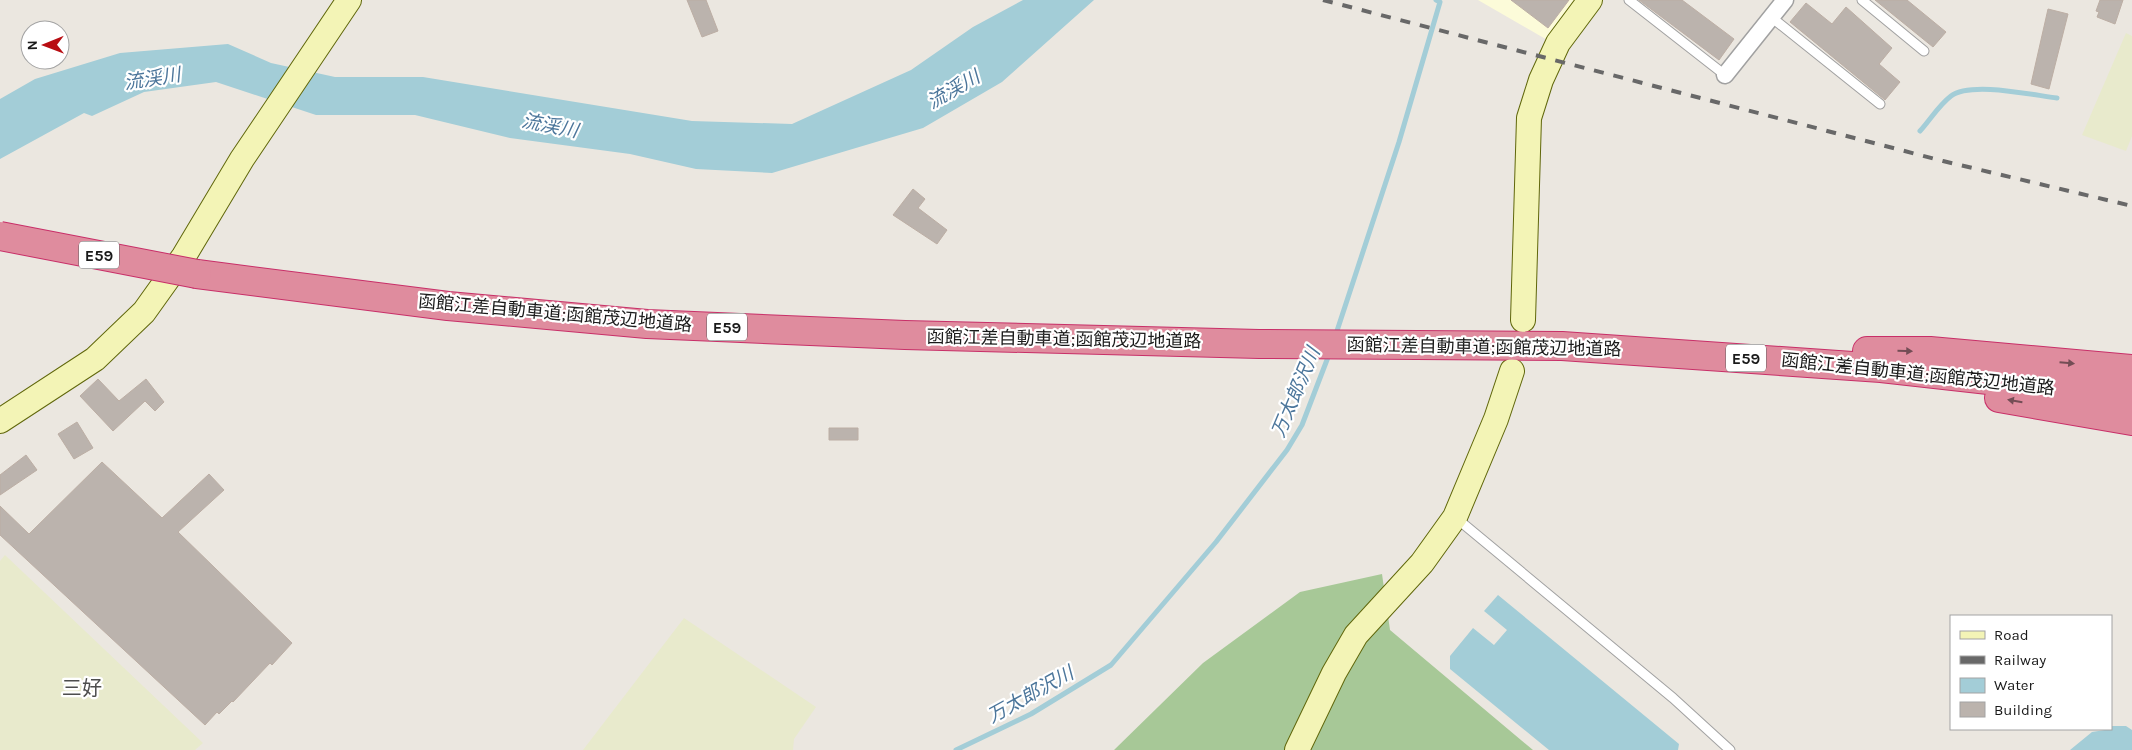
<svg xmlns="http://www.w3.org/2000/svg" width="2132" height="750" font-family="Karla,'Noto Sans JP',sans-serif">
<rect width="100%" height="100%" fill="#ebe7e0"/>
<!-- education -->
<path fill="#fcfbd9" d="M 1478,0 L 1578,0 L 1549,41 Z"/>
<!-- farmland -->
<path fill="#e8eacc" d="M 2126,33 L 2132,36 L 2132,136 L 2126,151 L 2082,135 Z
M 5,555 L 203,743 L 195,750 L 0,750 L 0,561 Z
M 684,618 L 816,707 L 794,739 L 793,750 L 583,750 Z"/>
<!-- forest -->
<path fill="#a7c897" d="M 1382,574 L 1390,630 L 1533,750 L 1114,750 L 1203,663 L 1300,592 Z"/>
<!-- water -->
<path fill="#a3cdd7" d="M 1023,0 L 1094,0 L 1002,82 L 923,128 L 772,173 L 696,169 L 630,154 L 510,138 L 415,115 L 316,115 L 216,82 L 144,92 L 92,116 L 84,113 L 0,159 L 0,99 L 35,79 L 120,53 L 228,44 L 271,63 L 335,77 L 423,77 L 692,121 L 792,124 L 911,70 L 973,27 Z
M 1498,595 L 1679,744 L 1678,750 L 1549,750 L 1450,669 L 1450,656 L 1473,628 L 1494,645 L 1507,630 L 1484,611 Z
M 2111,726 L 2126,726 L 2132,730 L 2132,750 L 2070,750 L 2092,732 L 2111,729 Z"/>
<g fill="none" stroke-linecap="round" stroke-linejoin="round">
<!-- stream -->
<path stroke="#a3cdd7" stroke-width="5" d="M 1920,131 C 1930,120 1939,105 1951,96 C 1971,81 2032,95 2057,98
M 1335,337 L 1399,142 L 1440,2 L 1436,0
M 956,750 L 1031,714 L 1111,665 L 1216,542 L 1287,450 L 1302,425 L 1330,352"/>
</g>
<!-- building -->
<path fill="#bbb3ad" stroke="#bcaea4" d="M 687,0 L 706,0 L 718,31 L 702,37 Z
M 1511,0 L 1569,0 L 1548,28 Z
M 1639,0 L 1682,0 L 1734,39 L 1719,60 Z
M 1875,0 L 1907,0 L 1946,32 L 1933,47 Z
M 2100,0 L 2123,0 L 2115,24 L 2097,17 L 2099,12 L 2096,11 Z
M 1806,3 L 1832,24 L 1846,7 L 1892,48 L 1879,64 L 1900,82 L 1885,100 L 1790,22 Z
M 2048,9 L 2068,14 L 2049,89 L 2031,84 Z
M 913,189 L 925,199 L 918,208 L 947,230 L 937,244 L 893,215 Z
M 98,379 L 119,401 L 146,379 L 164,402 L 155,411 L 145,401 L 113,431 L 80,396 Z
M 77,422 L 93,448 L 74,459 L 58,434 Z
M 829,428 L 858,428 L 858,440 L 829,440 Z
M 26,455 L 37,470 L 0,495 L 0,475 Z
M 102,462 L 162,518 L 209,474 L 224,490 L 178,532 L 292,643 L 272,665 L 270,663 L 233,702 L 232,701 L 219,714 L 217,712 L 205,725 L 0,535 L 0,506 L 29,534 Z"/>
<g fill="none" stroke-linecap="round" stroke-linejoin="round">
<defs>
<path id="lane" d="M 1629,0 L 1725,75
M 1862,0 L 1924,51
M 1771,17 L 1880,104
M 1455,517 L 1673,698 L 1730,750"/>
<path id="street" d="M 1725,75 L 1785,0"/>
<path id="secondary" d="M 1523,320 L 1529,118 L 1541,80 L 1558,43 L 1590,0
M 0,421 L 95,359 L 144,312 L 184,256 L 242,159 L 349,0
M 1297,750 L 1334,673 L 1356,635 L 1422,563 L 1455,517 L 1496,419 L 1512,371"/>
<path id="highway" d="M 197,274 L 448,306 L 647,324 L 905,335 L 1259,344 L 1562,346 L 1881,368 L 2132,396
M 1867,351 L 1930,351 L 2132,369
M 1999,398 L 2132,421"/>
</defs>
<!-- lane casing -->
<use href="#lane" stroke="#a1a1a1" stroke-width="11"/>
<!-- street casing -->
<use href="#street" stroke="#a1a1a1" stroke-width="19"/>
<!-- secondary casing -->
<use href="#secondary" stroke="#60670b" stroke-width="26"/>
<!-- highway casing -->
<use href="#highway" stroke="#c82f68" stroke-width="30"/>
<!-- lane -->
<use href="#lane" stroke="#fff" stroke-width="9"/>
<!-- street -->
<use href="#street" stroke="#fff" stroke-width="16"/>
<!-- secondary -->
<use href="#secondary" stroke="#f3f4b6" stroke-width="24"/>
<!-- highway -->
<use href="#highway" stroke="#df8c9e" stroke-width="28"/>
<!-- rail -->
<path stroke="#686868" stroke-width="4" stroke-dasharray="10 10" stroke-linecap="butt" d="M 1323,0 L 1943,161 L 2132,206"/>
<defs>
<path id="highway-bridge" d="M 0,236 L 197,274"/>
</defs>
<!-- highway-bridge casing -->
<use href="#highway-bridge" stroke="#c82f68" stroke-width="30" stroke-linecap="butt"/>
<!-- highway-bridge -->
<use href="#highway-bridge" stroke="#df8c9e" stroke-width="28"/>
</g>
<!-- one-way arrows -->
<defs><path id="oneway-solid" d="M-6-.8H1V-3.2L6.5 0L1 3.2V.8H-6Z" transform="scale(1.25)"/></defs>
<g fill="#734d55">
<use href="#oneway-solid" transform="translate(1905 351) rotate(1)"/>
<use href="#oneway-solid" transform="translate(2067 363) rotate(5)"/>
<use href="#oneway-solid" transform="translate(2015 401) rotate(-170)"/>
</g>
<g text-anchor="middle" stroke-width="4.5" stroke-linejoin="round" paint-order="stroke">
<!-- shield labels -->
<g fill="#fff" stroke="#5f5f5f" stroke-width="1">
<rect x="79" y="241.5" width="40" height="27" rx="4"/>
<rect x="707" y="313.5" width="40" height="27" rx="4"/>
<rect x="1726" y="344.5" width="40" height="27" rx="4"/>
</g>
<g font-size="16" font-weight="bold" fill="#1a1a1a">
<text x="99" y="261">E59</text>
<text x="727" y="333">E59</text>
<text x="1746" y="364">E59</text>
</g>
<!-- street labels -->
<g font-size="18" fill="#1a1a1a" stroke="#fff">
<text transform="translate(555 313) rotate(5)" y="6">函館江差自動車道;函館茂辺地道路</text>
<text transform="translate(1064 339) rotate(1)" y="6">函館江差自動車道;函館茂辺地道路</text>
<text transform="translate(1484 347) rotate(1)" y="6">函館江差自動車道;函館茂辺地道路</text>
<text transform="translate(1918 374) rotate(6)" y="6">函館江差自動車道;函館茂辺地道路</text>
</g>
<!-- water labels -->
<g font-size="19" font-style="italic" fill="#4c769b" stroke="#fff">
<text transform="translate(152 78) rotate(-9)" y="7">流渓川</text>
<text transform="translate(953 89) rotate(-30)" y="7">流渓川</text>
<text transform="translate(550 125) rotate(11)" y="7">流渓川</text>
<text transform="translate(1295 392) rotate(-67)" y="7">万太郎沢川</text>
<text transform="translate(1030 694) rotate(-29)" y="7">万太郎沢川</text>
</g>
<!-- quarter labels -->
<g font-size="20" fill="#4d4d4d" stroke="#fff">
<text x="82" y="695">三好</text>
</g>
</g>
<!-- legend -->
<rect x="1950" y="615" width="162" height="115" fill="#ffffff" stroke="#a3a3a3"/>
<rect x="1960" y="631" width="25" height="8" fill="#f3f4b6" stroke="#a3a3a3"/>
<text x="1994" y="640" font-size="15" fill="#1a1a1a">Road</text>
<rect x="1960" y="656" width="25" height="8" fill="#686868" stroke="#a3a3a3"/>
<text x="1994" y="665" font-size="15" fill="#1a1a1a">Railway</text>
<rect x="1960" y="678" width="25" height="15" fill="#a3cdd7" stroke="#a3a3a3"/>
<text x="1994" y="690" font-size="15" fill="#1a1a1a">Water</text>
<rect x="1960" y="702" width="25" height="15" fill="#bbb3ad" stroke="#a3a3a3"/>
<text x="1994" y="715" font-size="15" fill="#1a1a1a">Building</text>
<!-- north arrow -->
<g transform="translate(45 45) rotate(269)"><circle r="24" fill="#ffffff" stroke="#a3a3a3"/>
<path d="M0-4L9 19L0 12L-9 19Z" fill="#b80d12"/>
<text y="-8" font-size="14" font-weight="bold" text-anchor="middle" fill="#1a1a1a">N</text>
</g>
</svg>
